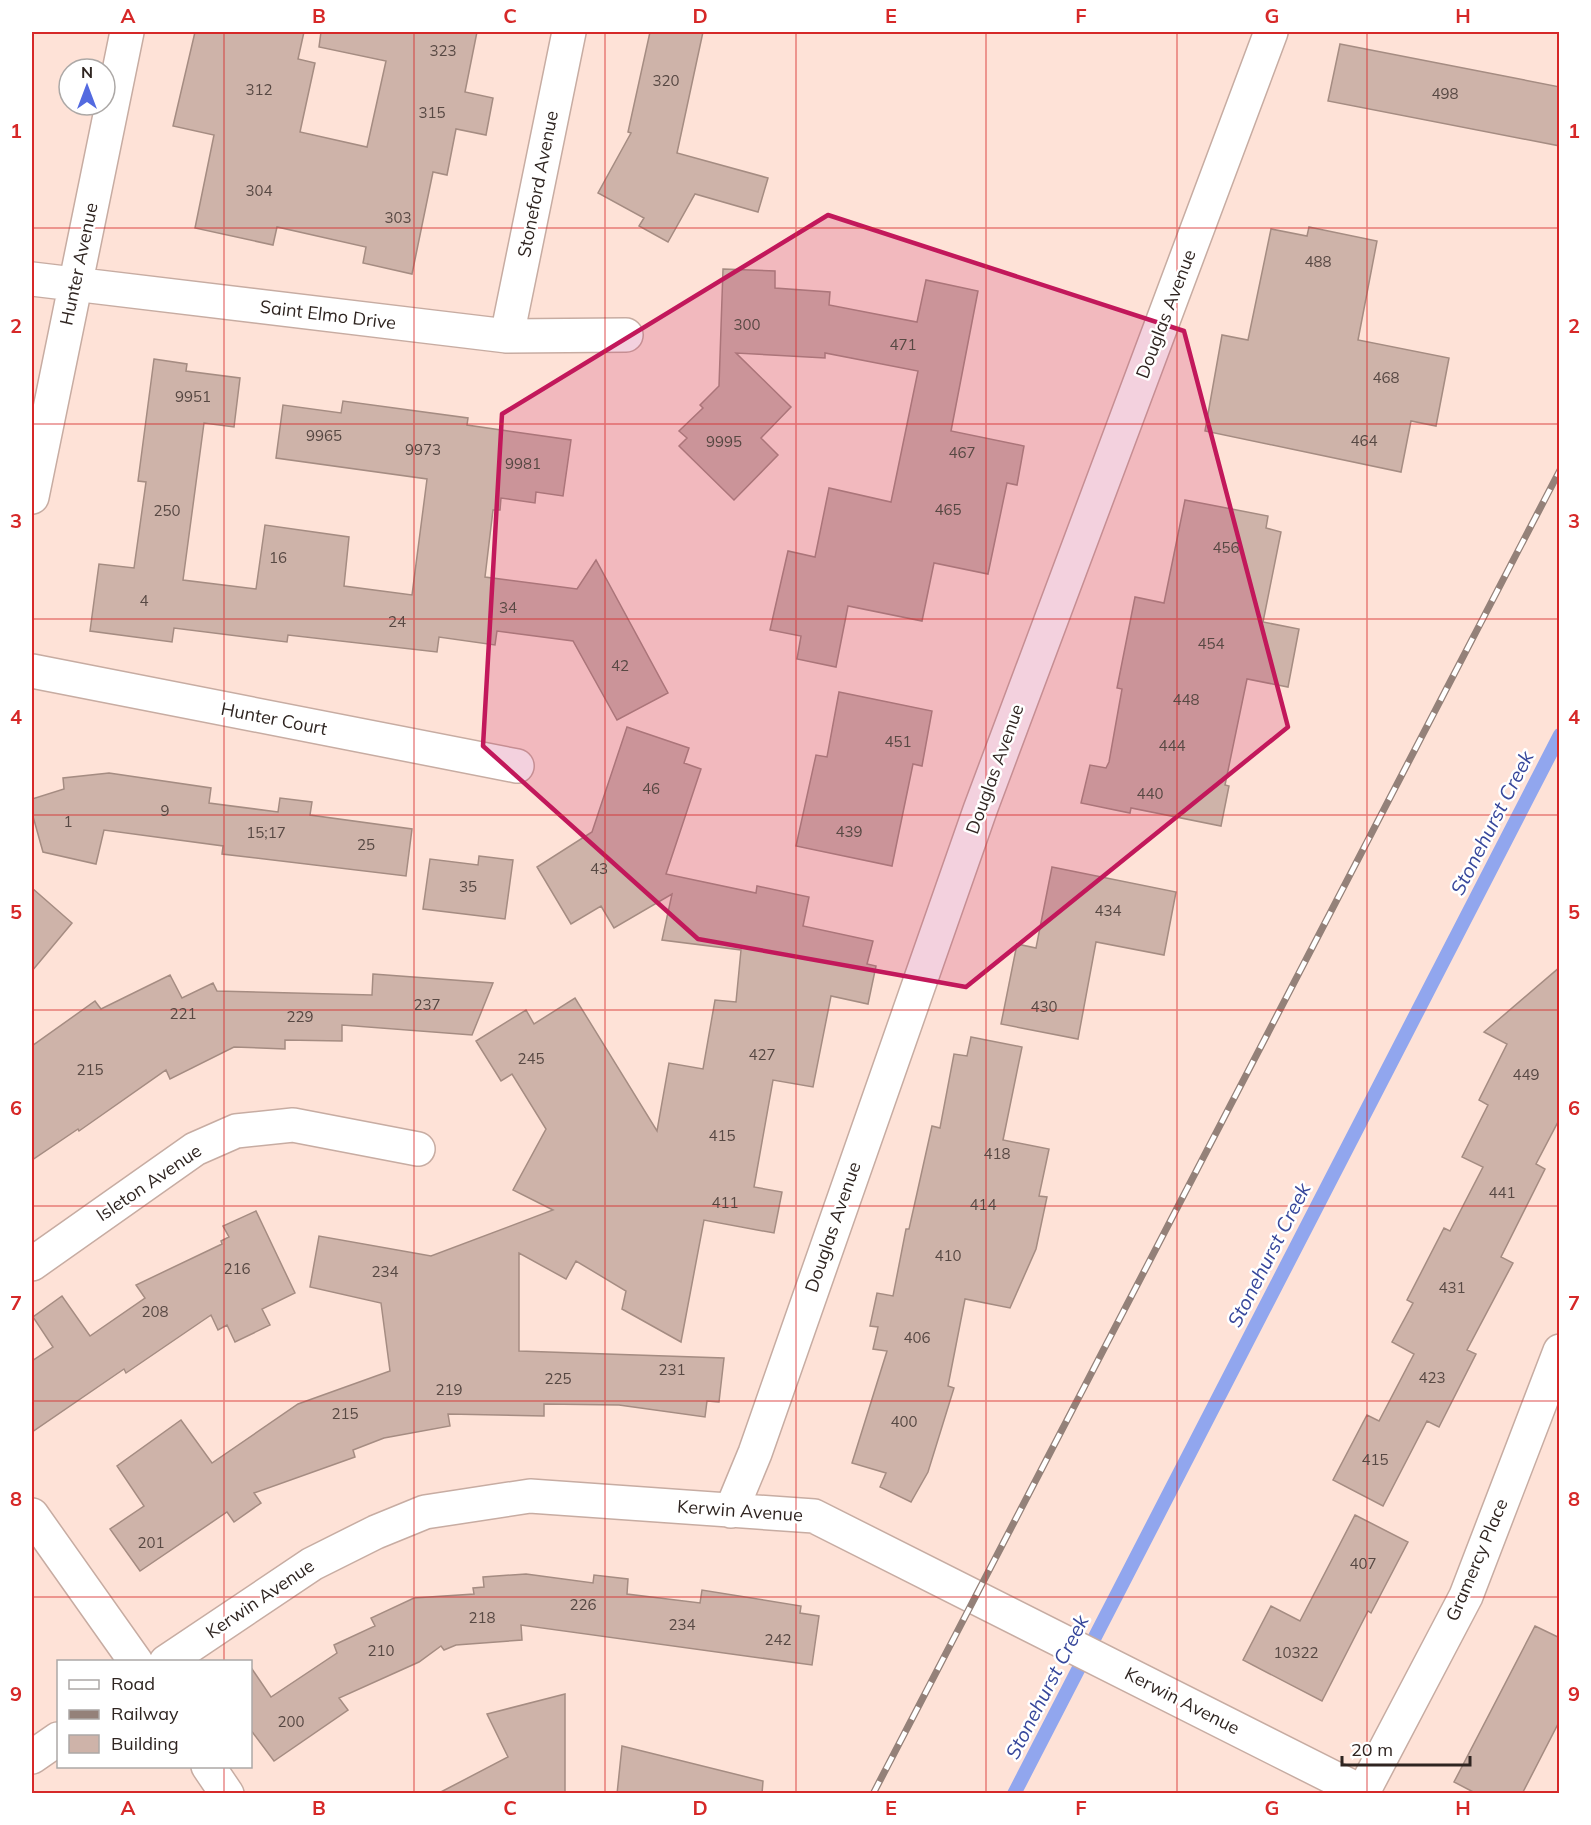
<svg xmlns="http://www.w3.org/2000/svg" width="1591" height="1825" font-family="Mulish,sans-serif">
<rect width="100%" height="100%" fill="#fee2d7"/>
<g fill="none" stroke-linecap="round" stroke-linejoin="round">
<!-- stream -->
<path stroke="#91a6ee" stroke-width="14" d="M 1014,1794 L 1560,735"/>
</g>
<!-- building -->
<path fill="#ceb3a9" stroke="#a58c82" stroke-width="1.5" d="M 195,32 L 304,32 L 298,59 L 315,63 L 300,132 L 367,147 L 386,61 L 319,47 L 321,32 L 477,32 L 465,92 L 493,98 L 486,135 L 456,129 L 447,175 L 433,172 L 412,274 L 363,263 L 366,247 L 277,227 L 273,245 L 195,228 L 214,135 L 173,126 Z
M 650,32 L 703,32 L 677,153 L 768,178 L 758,212 L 695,194 L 668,242 L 639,226 L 644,218 L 598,193 L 631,133 L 628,132 Z
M 1340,44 L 1560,87 L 1560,146 L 1328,101 Z
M 1309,227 L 1377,241 L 1358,340 L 1449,358 L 1436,426 L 1411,421 L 1401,472 L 1205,431 L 1222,335 L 1248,340 L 1271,229 L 1307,236 Z
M 723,269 L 775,271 L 775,288 L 830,292 L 829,305 L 917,322 L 926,280 L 978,291 L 951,431 L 1024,446 L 1017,485 L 1007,483 L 988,574 L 934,563 L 922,621 L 848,606 L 836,667 L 797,659 L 801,636 L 770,630 L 788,551 L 815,557 L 829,488 L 891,502 L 918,371 L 825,353 L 825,358 L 736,353 L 791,407 L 761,438 L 778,455 L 734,500 L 679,446 L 687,438 L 679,431 L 703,408 L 700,405 L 719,386 Z
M 154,359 L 187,364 L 186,371 L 240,378 L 234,427 L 204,423 L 183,580 L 256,589 L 265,525 L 349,537 L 344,586 L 412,595 L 427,479 L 276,458 L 283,405 L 341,413 L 343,401 L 468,418 L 467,425 L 571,440 L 563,496 L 536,492 L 535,503 L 501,498 L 500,510 L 493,510 L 485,577 L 577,589 L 596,560 L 668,693 L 617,720 L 573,641 L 497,631 L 495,645 L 439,637 L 437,652 L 288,635 L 287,642 L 174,628 L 172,642 L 90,631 L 99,564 L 134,568 L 146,482 L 138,481 Z
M 1185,500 L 1268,516 L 1266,528 L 1281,532 L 1263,622 L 1299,629 L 1288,687 L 1247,679 L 1225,785 L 1229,786 L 1221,826 L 1131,808 L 1130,813 L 1081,803 L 1090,765 L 1106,768 L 1109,762 L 1122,689 L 1117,688 L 1135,597 L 1164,603 Z
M 839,692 L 932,711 L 922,766 L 913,764 L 892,866 L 796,846 L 816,755 L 827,757 Z
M 627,727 L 689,748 L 684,763 L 701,769 L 666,874 L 756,893 L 757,886 L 809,897 L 803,926 L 873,941 L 867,964 L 876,966 L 868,1004 L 831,996 L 813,1087 L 773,1080 L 754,1187 L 782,1192 L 774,1233 L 704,1220 L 681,1342 L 622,1309 L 626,1291 L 576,1261 L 566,1279 L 519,1253 L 519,1351 L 724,1358 L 719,1402 L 707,1401 L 705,1417 L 619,1405 L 544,1404 L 544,1416 L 448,1414 L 450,1426 L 384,1438 L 353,1450 L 355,1457 L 254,1493 L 261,1503 L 234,1522 L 227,1512 L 140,1571 L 110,1529 L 144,1506 L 117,1466 L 181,1420 L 212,1463 L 298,1404 L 390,1371 L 381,1303 L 310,1287 L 319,1236 L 431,1256 L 553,1210 L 513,1190 L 546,1129 L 512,1074 L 501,1081 L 476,1041 L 526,1010 L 534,1024 L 575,998 L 657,1131 L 669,1063 L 703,1069 L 715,1000 L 736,1002 L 741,950 L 662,940 L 672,894 L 614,928 L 601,906 L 571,924 L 537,867 L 592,832 Z
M 109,773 L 211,788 L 209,803 L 278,812 L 280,798 L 312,802 L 310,815 L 412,829 L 406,876 L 222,854 L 223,846 L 104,830 L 96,864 L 43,852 L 32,813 L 32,799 L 64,789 L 63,778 Z
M 479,856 L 513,860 L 505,919 L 423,909 L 430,859 L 478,865 Z
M 1052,867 L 1176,892 L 1164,955 L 1096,942 L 1078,1039 L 1001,1024 L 1017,944 L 1036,948 Z
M 32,888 L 72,923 L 32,971 Z
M 1560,967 L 1560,1118 L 1536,1164 L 1545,1169 L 1501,1257 L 1513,1263 L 1467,1350 L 1476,1354 L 1439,1427 L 1427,1421 L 1383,1506 L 1333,1480 L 1367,1415 L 1379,1421 L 1414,1354 L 1392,1342 L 1413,1303 L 1407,1300 L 1444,1228 L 1450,1231 L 1483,1167 L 1462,1157 L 1488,1105 L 1479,1100 L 1507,1044 L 1484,1032 Z
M 373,974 L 493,983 L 472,1035 L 342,1025 L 342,1041 L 285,1040 L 285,1049 L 234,1047 L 170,1079 L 166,1070 L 79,1131 L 78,1129 L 32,1160 L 32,1046 L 95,1001 L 101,1009 L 170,975 L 182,998 L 213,983 L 217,991 L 372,995 Z
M 971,1037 L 1022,1047 L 1003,1140 L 1049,1149 L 1039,1196 L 1047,1197 L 1036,1249 L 1010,1308 L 965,1299 L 948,1386 L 954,1388 L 928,1472 L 911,1502 L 880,1487 L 886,1473 L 852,1463 L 887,1351 L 873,1349 L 878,1327 L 870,1326 L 877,1293 L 893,1296 L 906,1229 L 909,1229 L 932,1126 L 940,1128 L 954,1054 L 967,1056 Z
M 256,1211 L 295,1293 L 262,1309 L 270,1325 L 235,1342 L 227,1325 L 218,1330 L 211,1315 L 126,1373 L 124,1369 L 32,1432 L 32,1361 L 53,1347 L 33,1317 L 62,1296 L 90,1336 L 145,1298 L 136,1285 L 222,1244 L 221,1241 L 229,1237 L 223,1226 Z
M 1355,1515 L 1408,1542 L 1371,1613 L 1368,1611 L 1322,1701 L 1243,1660 L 1271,1606 L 1300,1621 Z
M 526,1574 L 593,1583 L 594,1575 L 628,1579 L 627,1594 L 700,1603 L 702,1590 L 801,1606 L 800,1613 L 819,1616 L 812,1665 L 521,1625 L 522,1640 L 456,1645 L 444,1650 L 441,1646 L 419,1662 L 339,1698 L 348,1710 L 274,1761 L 250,1729 L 250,1666 L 271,1697 L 337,1653 L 334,1645 L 375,1626 L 371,1618 L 414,1598 L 474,1594 L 473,1588 L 484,1587 L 483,1577 Z
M 1535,1626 L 1560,1638 L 1560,1720 L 1522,1794 L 1477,1794 L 1454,1782 Z
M 565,1694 L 565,1794 L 437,1794 L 508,1757 L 487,1714 Z
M 622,1746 L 763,1781 L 762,1794 L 617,1794 Z"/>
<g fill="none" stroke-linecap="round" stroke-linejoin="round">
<defs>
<path id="street" d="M 32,279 L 507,336 L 626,335
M 507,336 L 569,32
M 32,497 L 127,32
M 32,671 L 517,766
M 32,1264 L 195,1149 L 236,1131 L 293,1125 L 418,1149
M 731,1511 L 755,1453 L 980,810 L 1271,32
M 32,1515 L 136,1662
M 166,1662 L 312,1564 L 376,1532 L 425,1512 L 530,1496 L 814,1516 L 1366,1794
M 32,1757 L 58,1739
M 208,1766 L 227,1794
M 1362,1794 L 1466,1596 L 1560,1351"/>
</defs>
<!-- street casing -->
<use href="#street" stroke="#c7aca2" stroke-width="36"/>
<!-- street -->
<use href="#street" stroke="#fff" stroke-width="33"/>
<defs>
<path id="rail" d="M 873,1794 L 1560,470"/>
</defs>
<!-- rail casing -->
<use href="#rail" stroke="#948179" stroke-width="7"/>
<!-- rail -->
<use href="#rail" stroke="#fff" stroke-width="4.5" stroke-dasharray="14" stroke-linecap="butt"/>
</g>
<!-- marked area -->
<path fill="#c2185b" fill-opacity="0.2" stroke="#c2185b" stroke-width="4.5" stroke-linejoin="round" d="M 828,215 L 1184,331 L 1288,727 L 966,987 L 698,939 L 483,746 L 502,414 Z"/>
<!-- grid -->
<path fill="none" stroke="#d62828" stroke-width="1.5" stroke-opacity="0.55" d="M 224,32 L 224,1662M 414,32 L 414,1794M 605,32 L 605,1794M 796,32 L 796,1794M 986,32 L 986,1794M 1177,32 L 1177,1794M 1367,32 L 1367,1794M 32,228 L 1560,228M 32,424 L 1560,424M 32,619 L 1560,619M 32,815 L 1560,815M 32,1010 L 1560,1010M 32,1206 L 1560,1206M 32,1401 L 1560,1401M 32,1597 L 1560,1597M 224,1766 L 224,1794"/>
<g text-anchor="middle" stroke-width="5" stroke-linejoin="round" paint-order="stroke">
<!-- number labels -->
<g font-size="15" fill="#574843">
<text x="443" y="56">323</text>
<text x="666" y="86">320</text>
<text x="259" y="95">312</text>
<text x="1445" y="99">498</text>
<text x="432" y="118">315</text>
<text x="259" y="196">304</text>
<text x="398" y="223">303</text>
<text x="1318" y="267">488</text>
<text x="747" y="330">300</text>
<text x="903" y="350">471</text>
<text x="1386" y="383">468</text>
<text x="193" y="402">9951</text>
<text x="324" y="441">9965</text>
<text x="1364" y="446">464</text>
<text x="724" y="447">9995</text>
<text x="423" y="455">9973</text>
<text x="962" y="458">467</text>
<text x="523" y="469">9981</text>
<text x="948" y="515">465</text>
<text x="167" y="516">250</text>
<text x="1226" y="553">456</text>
<text x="278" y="563">16</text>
<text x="144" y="606">4</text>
<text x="508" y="613">34</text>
<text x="397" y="627">24</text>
<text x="1211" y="649">454</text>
<text x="620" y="671">42</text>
<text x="1186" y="705">448</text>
<text x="898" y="747">451</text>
<text x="1172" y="751">444</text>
<text x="651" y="794">46</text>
<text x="1150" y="799">440</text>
<text x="165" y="816">9</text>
<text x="68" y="827">1</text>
<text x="849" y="837">439</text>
<text x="266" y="838">15;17</text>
<text x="366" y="850">25</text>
<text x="599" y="874">43</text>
<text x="468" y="892">35</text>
<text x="1108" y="916">434</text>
<text x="427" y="1010">237</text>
<text x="1044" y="1012">430</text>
<text x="183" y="1019">221</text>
<text x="300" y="1022">229</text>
<text x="762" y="1060">427</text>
<text x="531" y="1064">245</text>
<text x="90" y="1075">215</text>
<text x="1526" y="1080">449</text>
<text x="722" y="1141">415</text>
<text x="997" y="1159">418</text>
<text x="1502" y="1198">441</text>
<text x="725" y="1208">411</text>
<text x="983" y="1210">414</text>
<text x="948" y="1261">410</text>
<text x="237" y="1274">216</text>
<text x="385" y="1277">234</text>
<text x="1452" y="1293">431</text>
<text x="155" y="1317">208</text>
<text x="917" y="1343">406</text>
<text x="672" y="1375">231</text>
<text x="1432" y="1383">423</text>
<text x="558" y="1384">225</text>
<text x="449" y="1395">219</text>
<text x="345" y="1419">215</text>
<text x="904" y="1427">400</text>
<text x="1375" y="1465">415</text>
<text x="151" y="1548">201</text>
<text x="1363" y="1569">407</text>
<text x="583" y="1610">226</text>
<text x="482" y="1623">218</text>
<text x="682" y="1630">234</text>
<text x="778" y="1645">242</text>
<text x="381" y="1656">210</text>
<text x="1296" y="1658">10322</text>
<text x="291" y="1727">200</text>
</g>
<!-- street labels -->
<g font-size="18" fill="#2f2521" stroke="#fff">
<text transform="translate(538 184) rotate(-79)" y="6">Stoneford Avenue</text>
<text transform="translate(79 264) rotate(-78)" y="6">Hunter Avenue</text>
<text transform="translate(1166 314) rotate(-69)" y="6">Douglas Avenue</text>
<text transform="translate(328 315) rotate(7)" y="6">Saint Elmo Drive</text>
<text transform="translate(274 719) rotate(11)" y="6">Hunter Court</text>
<text transform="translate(995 769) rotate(-70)" y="6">Douglas Avenue</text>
<text transform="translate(149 1183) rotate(-34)" y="6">Isleton Avenue</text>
<text transform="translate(833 1227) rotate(-71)" y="6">Douglas Avenue</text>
<text transform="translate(740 1511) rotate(4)" y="6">Kerwin Avenue</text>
<text transform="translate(1477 1560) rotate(-67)" y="6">Gramercy Place</text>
<text transform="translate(260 1599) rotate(-34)" y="6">Kerwin Avenue</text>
<text transform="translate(1182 1701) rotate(27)" y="6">Kerwin Avenue</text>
</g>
<!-- water labels -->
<g font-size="20" font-style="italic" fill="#37479b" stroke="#fff">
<text transform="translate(1492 823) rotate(-63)" y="7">Stonehurst Creek</text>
<text transform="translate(1269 1255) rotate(-63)" y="7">Stonehurst Creek</text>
<text transform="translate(1047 1687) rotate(-63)" y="7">Stonehurst Creek</text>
</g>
</g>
<!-- border -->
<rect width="1591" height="1825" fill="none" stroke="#ffffff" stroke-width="66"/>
<!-- legend -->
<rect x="57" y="1660" width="195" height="108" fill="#ffffff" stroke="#aca8a6" stroke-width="1.5"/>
<rect x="69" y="1680" width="30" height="9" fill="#ffffff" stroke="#aca8a6" stroke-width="1.5"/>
<text x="111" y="1690" font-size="18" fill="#2f2521">Road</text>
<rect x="69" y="1710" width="30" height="9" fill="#948179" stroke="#aca8a6" stroke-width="1.5"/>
<text x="111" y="1720" font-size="18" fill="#2f2521">Railway</text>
<rect x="69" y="1735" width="30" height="18" fill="#ceb3a9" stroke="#aca8a6" stroke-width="1.5"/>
<text x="111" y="1750" font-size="18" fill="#2f2521">Building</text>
<!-- north arrow -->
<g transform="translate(87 87)"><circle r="28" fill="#ffffff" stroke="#aca8a6" stroke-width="1.5"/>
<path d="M0-4.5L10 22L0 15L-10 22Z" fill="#536ae0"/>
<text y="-9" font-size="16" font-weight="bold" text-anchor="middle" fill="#2f2521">N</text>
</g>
<!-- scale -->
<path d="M1342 1756v9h128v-9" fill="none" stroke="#2f2521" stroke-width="3"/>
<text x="1351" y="1756" font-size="18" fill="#2f2521" stroke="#ffffff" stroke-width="4.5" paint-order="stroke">20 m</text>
<rect x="33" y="33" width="1525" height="1759" fill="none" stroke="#d62828" stroke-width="2"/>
<g font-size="20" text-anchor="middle" font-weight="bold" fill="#d62828">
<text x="128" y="23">A</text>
<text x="319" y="23">B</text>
<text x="510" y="23">C</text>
<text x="700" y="23">D</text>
<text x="891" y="23">E</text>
<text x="1081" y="23">F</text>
<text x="1272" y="23">G</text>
<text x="1463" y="23">H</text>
<text x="16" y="138">1</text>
<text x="1574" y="138">1</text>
<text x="16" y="333">2</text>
<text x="1574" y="333">2</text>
<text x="16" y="528">3</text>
<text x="1574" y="528">3</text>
<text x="16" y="724">4</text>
<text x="1574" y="724">4</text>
<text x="16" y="919">5</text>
<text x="1574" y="919">5</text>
<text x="16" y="1115">6</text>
<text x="1574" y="1115">6</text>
<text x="16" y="1310">7</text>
<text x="1574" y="1310">7</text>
<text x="16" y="1506">8</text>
<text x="1574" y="1506">8</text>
<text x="16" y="1701">9</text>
<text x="1574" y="1701">9</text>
<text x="128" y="1815">A</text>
<text x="319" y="1815">B</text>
<text x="510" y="1815">C</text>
<text x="700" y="1815">D</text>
<text x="891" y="1815">E</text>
<text x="1081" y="1815">F</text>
<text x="1272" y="1815">G</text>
<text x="1463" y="1815">H</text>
</g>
</svg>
